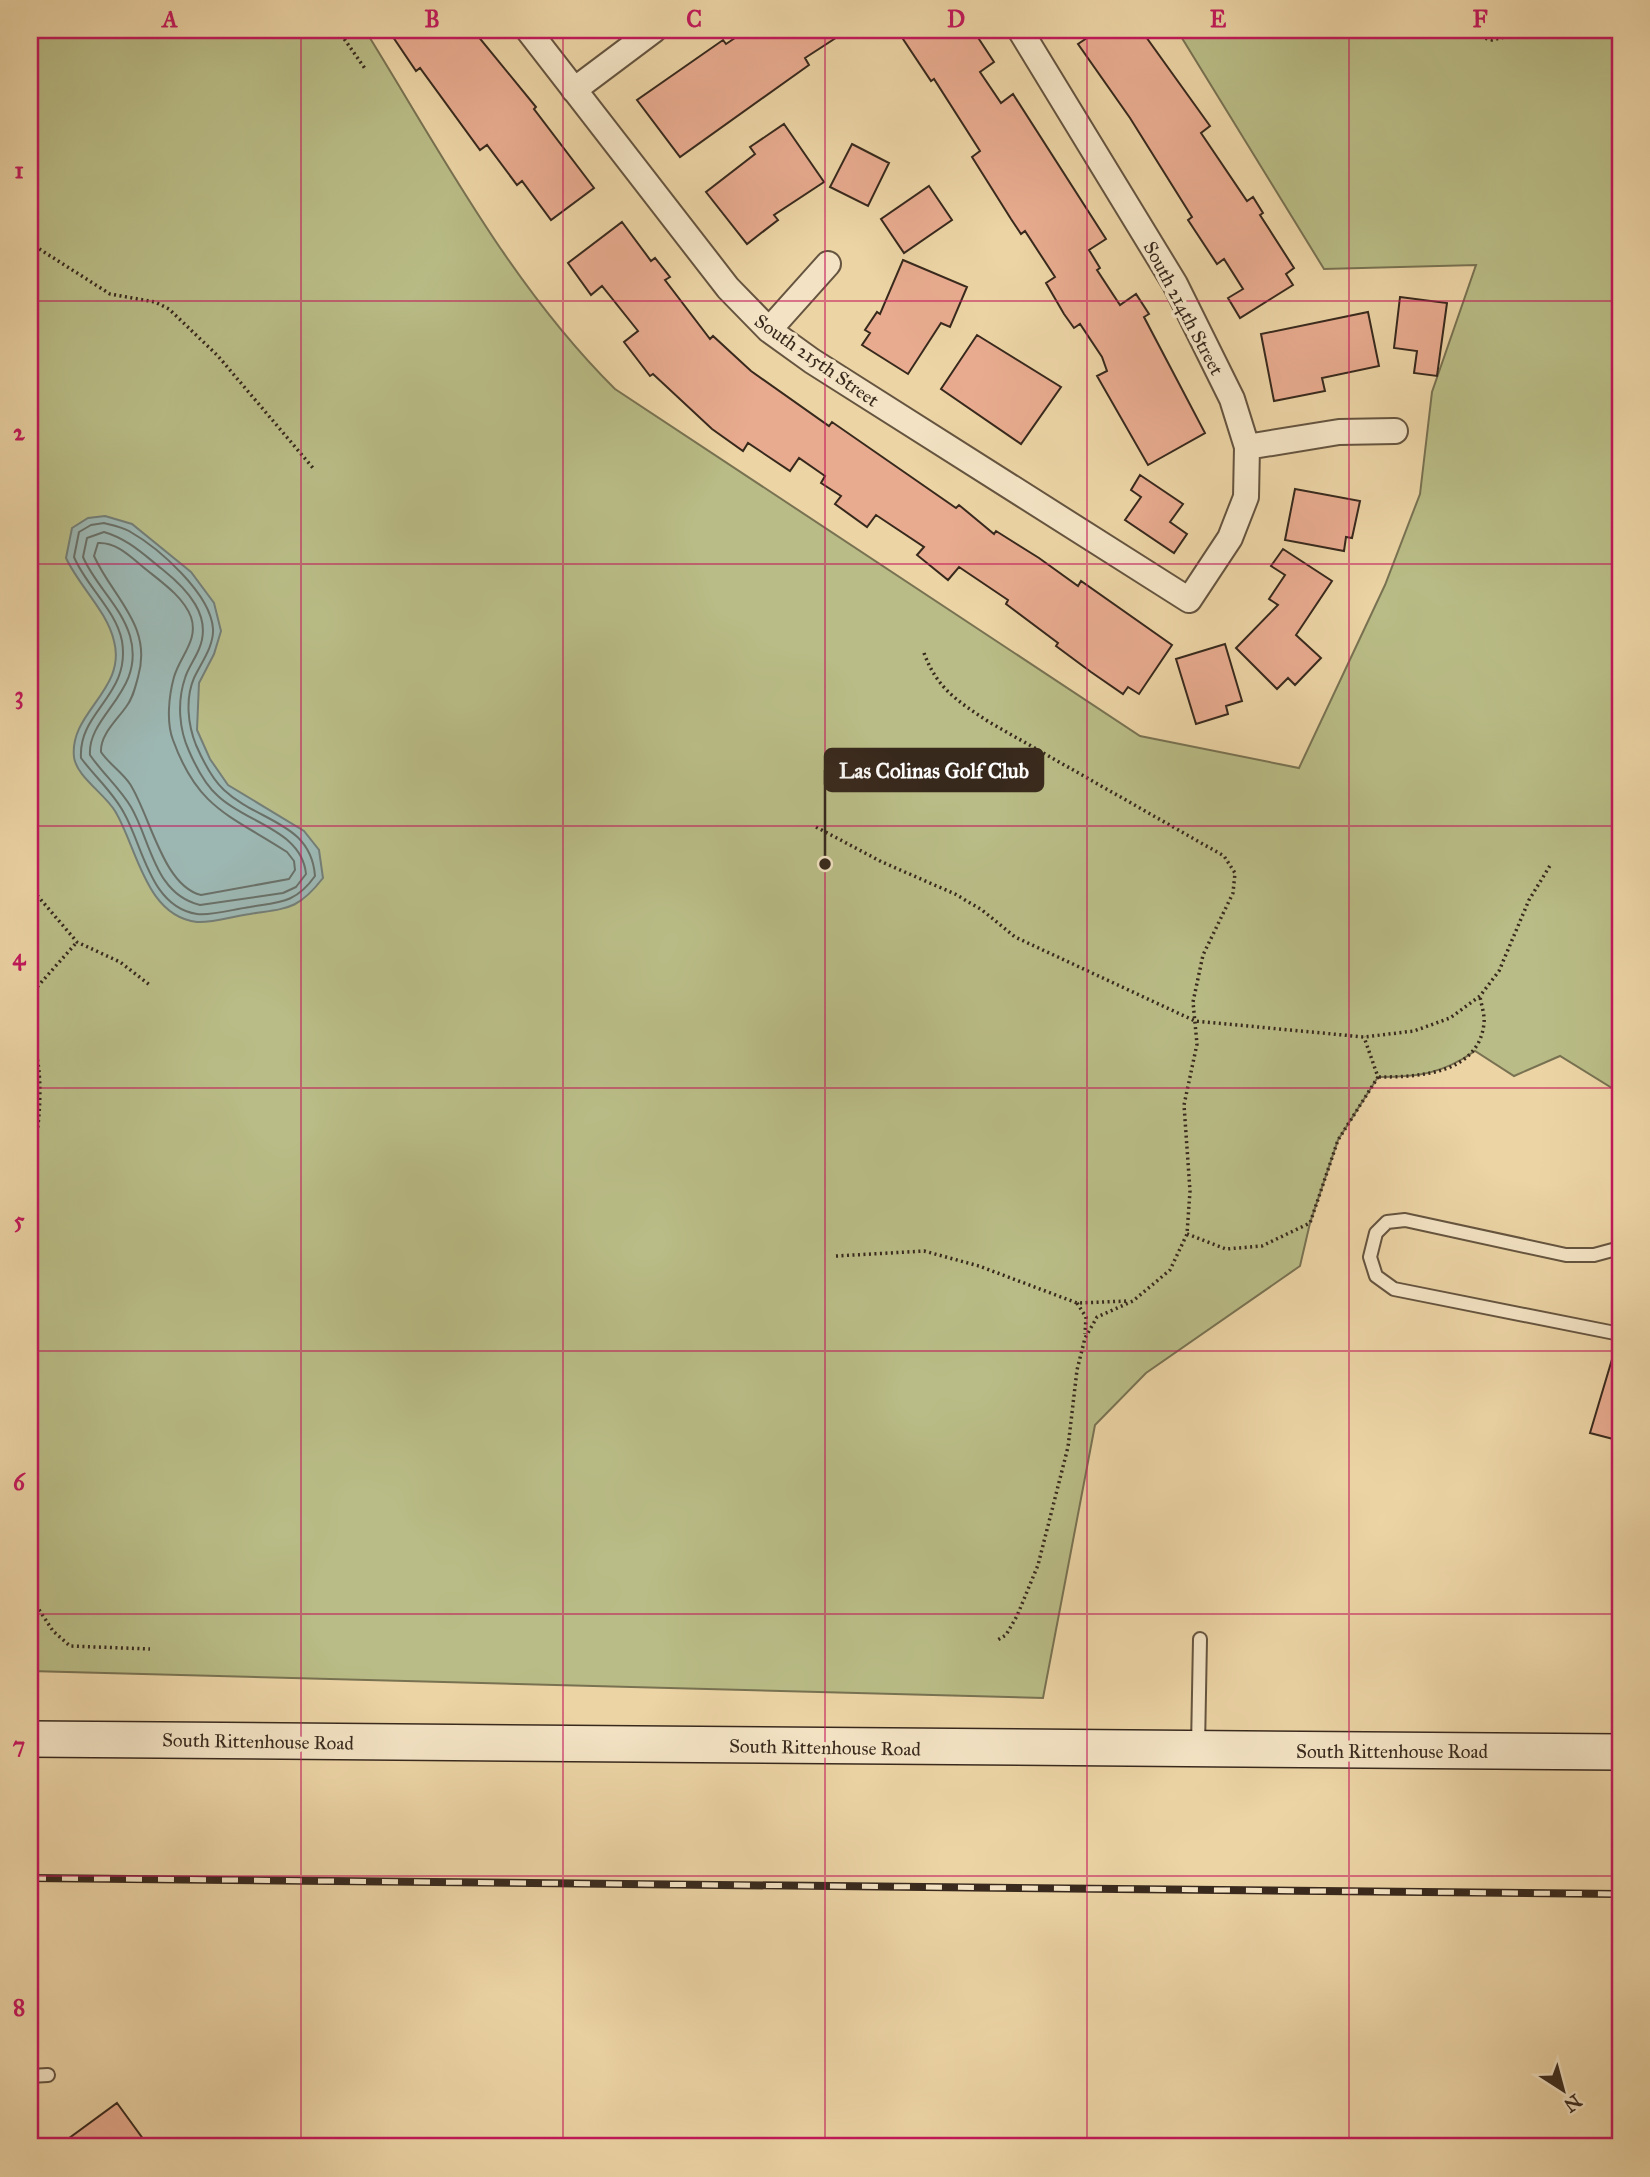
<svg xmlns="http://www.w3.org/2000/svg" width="1650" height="2177" font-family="'IM FELL Great Primer',serif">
<rect width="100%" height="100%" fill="#ecd4a5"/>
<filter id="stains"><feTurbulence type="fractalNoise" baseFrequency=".00286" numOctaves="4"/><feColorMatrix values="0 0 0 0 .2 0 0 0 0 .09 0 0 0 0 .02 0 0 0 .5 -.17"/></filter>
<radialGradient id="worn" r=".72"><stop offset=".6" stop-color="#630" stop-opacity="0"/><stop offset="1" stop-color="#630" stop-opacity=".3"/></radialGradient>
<!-- green -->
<path fill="#b9bc86" stroke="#787252" stroke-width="2" d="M 30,30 L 365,30 C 442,154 511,286 615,389 L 1140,736 L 1299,768 L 1385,585 L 1420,494 L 1432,392 L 1476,265 L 1324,269 L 1177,30 L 1620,30 L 1620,1093 L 1560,1056 L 1514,1076 L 1475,1051 C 1442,1074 1418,1077 1378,1077 L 1338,1140 L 1310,1223 L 1300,1266 L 1146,1373 L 1095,1425 L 1043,1698 L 30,1671 Z"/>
<!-- water -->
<path fill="#9cb6b1" stroke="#747e76" stroke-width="2" d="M 105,516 L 132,524 L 191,572 L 214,603 L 221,631 L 214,654 L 199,683 L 197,730 L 210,759 L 228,785 L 304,831 L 319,850 L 323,878 C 298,910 288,908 250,914 C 234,916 213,923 197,922 C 145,916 137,847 115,811 C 105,794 76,776 74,757 C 69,712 127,690 114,641 C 107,611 79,586 66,558 L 72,528 L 88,518 Z"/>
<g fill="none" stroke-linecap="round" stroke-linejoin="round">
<!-- shore -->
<path stroke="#6a7067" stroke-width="2" d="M 104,523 C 112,525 122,527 129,531 C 159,548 211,594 213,629 C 214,646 201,663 194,678 C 185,699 188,725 196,745 C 203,761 212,779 224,790 C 258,822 311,822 315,876 C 296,903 280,902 250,907 C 234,909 212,916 197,914 C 150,907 143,846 124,813 C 113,792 95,777 81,758 C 78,711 131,696 122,641 C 116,610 86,586 74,557 L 79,532 L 91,525 Z
M 104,532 C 128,539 143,554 162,569 C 187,589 213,616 199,649 C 195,659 188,668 185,678 C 177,702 179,729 189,751 C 196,767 205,785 218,796 C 246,823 302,830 306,874 L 296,887 L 283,893 L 200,905 C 154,894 151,841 131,807 C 119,787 103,774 90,755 C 87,715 146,692 130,636 C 121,606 95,585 83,557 L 87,538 Z
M 98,543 C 116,542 130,556 143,567 C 160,581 183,596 191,617 C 199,640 180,656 174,677 C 169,695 166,722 173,740 C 198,809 230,815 287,852 L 294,861 L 295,870 L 289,879 L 201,895 C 163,886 150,815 130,784 C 122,772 109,764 101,752 C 100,735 116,721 126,707 C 133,698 135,688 138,677 C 153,626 113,598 94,556 Z"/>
</g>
<!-- building -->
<path fill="#e8ab8f" stroke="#38291d" stroke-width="2" d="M 403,30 L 473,30 L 536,107 L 534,109 L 594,188 L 551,220 L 522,181 L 517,185 L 487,145 L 480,150 L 420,68 L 416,71 L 393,37 Z
M 747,30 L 848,30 L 805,58 L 809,65 L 680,157 L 637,100 L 723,40 L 726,44 Z
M 897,30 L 973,30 L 994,62 L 980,72 L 1001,103 L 1013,94 L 1106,239 L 1089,250 L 1100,268 L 1097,270 L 1120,305 L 1136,294 L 1149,314 L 1144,317 L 1205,433 L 1148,465 L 1097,376 L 1107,371 L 1102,357 L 1080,324 L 1074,328 L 1064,314 L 1046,283 L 1055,277 L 1025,231 L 1021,234 L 1011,219 L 972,157 L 980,151 L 934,79 L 931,81 Z
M 1099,30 L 1141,30 L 1210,126 L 1201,133 L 1247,201 L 1253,197 L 1263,213 L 1260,215 L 1294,268 L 1286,274 L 1293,285 L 1240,318 L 1228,298 L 1243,289 L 1224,259 L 1217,264 L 1188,220 L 1192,217 L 1130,118 L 1078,44 Z
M 784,124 L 824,182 L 774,215 L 778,220 L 747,244 L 706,192 L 755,154 L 750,147 Z
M 852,144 L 889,163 L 868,206 L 830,187 Z
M 929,186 L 952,220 L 904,253 L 881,219 Z
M 622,222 L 651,261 L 655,258 L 670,277 L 665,280 L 710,339 L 713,336 L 751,371 L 829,426 L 832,422 L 956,508 L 959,505 L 994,534 L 996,531 L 1039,558 L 1078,586 L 1081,581 L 1172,645 L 1139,694 L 1128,687 L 1123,694 L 1091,672 L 1056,646 L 1058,643 L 1006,604 L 1008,600 L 959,567 L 948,580 L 917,555 L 924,547 L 876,515 L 867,527 L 835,504 L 841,496 L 821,483 L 825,476 L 799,458 L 790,471 L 748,443 L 743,451 L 712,429 L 653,374 L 650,376 L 624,342 L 638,331 L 602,286 L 591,295 L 568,263 Z
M 903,260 L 967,287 L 950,327 L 941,323 L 908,374 L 862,345 L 870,333 L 865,330 L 877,312 L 880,314 Z
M 1400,297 L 1447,303 L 1437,376 L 1414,373 L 1417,351 L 1394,348 Z
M 1368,312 L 1379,366 L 1322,378 L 1325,391 L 1274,401 L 1261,334 Z
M 977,335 L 1061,387 L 1021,444 L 941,389 Z
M 1140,475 L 1183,504 L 1170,522 L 1187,534 L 1174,553 L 1125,520 L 1141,497 L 1131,490 Z
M 1295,489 L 1360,501 L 1352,538 L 1346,537 L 1344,551 L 1285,540 Z
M 1283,549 L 1332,581 L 1296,635 L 1321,658 L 1295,685 L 1288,678 L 1277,689 L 1236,648 L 1278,605 L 1269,599 L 1285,575 L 1271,566 Z
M 1225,644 L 1242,701 L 1226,706 L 1228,714 L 1196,724 L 1176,659 Z
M 1616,1346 L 1620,1347 L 1620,1429 L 1617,1440 L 1590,1433 Z
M 117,2103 L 149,2147 L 57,2147 Z"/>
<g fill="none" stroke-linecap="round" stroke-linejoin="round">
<defs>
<path id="service" d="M 1620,1248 L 1594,1255 L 1566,1255 L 1405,1220 L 1387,1222 L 1376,1233 L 1370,1257 L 1376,1276 L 1394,1289 L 1620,1334
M 1198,1747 L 1200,1639
M 30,2076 L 48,2075"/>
<path id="minor" d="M 528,30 L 728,288 L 769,330 L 812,361 L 1189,600 L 1230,538 L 1246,497 L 1247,447 L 1232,399 L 1175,284 L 1020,30
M 574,90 L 654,30
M 769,330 L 828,264
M 1247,447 L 1339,432 L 1395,431"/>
<path id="secondary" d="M 30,1739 L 1620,1752"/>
</defs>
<!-- service casing -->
<use href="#service" stroke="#65543f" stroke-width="16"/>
<!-- minor casing -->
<use href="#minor" stroke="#65543f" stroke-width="28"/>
<!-- secondary casing -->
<use href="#secondary" stroke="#38291d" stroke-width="38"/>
<!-- path -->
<path stroke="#38291d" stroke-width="3.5" stroke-dasharray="2 3.5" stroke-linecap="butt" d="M 338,30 L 366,70
M 1466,30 L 1469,34 L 1492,40 L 1534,30
M 1611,30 L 1620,32
M 30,243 L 110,294 L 155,302 L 169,309 L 218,356 L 313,468
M 924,653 C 937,689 959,702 989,722 L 1224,856 L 1235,873 L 1233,893 L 1203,955 L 1193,1002 L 1197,1044 L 1184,1105 L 1190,1191 L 1187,1234 L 1170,1270 L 1133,1301 L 1097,1317 L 1085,1338 L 1077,1370 L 1068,1447 L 1038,1565 L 1017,1616 L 1006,1635 L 996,1641
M 816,827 L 882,862 L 955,894 L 982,910 L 1015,937 L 1195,1021 L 1364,1037 L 1414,1031 L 1450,1018 L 1480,996 L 1499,971 L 1529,900 L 1551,864
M 30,887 L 77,942 L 120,962 L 151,986
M 30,995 L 77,942
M 30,1039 C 46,1061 40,1138 30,1165
M 1379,1077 C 1419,1077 1479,1074 1484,1023 C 1485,1015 1481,1004 1480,996
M 1187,1234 L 1226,1249 L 1262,1246 L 1310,1223 L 1338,1140 L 1378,1077 L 1364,1037
M 836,1256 L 924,1251 L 979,1266 L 1077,1303 L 1129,1301
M 1077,1303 L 1086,1317 L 1085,1334
M 30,1596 L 53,1631 L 70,1646 L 150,1649"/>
<!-- service -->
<use href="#service" stroke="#f3e3c4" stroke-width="12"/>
<!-- minor -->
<use href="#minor" stroke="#f3e3c4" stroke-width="24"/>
<!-- secondary -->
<use href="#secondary" stroke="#f3e3c4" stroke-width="35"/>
<defs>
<path id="rail" d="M 30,1878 L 1620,1894"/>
</defs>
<!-- rail casing -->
<use href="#rail" stroke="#38291d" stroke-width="8"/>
<!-- rail -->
<use href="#rail" stroke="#f3e3c4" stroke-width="5" stroke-dasharray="16" stroke-linecap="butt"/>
</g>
<!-- grid -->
<path fill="none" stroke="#c2185b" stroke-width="2" stroke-opacity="0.55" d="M 301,30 L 301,2147M 563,30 L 563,2147M 825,30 L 825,2147M 1087,30 L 1087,2147M 1349,30 L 1349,2147M 30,301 L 1620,301M 30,564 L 1620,564M 30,826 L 1620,826M 30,1088 L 1620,1088M 30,1351 L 1620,1351M 30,1614 L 1620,1614M 30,1876 L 1620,1876"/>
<g text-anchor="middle" stroke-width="7" stroke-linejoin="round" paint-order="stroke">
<!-- street labels -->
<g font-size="19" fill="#38291d" stroke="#f3e3c4">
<text transform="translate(1184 308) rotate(62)" y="7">South 214th Street</text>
<text transform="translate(817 360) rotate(35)" y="7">South 215th Street</text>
<text transform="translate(258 1741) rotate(1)" y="7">South Rittenhouse Road</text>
<text transform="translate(825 1747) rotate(1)" y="7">South Rittenhouse Road</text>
<text x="1392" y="1758">South Rittenhouse Road</text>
</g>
</g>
<!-- callouts -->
<path fill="none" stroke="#38291d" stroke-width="2.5" d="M825 864L825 770"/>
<circle fill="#38291d" stroke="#f3e3c4" stroke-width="2.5" cx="825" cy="864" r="7"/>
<rect fill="#38291d" stroke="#38291d" stroke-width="2.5" x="825" y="749" width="218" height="42" rx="7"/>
<g font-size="21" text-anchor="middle" font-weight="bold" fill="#fff">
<text x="934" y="778">Las Colinas Golf Club</text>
</g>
<!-- margin -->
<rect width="1650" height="2177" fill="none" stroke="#ecd4a5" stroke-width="77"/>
<!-- north arrow -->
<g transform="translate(1563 2090) rotate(144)" stroke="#f3e3c4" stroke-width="5" paint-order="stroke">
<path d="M0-5L12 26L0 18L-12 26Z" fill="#38291d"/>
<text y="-10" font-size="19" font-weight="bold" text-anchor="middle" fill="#38291d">N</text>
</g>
<rect x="38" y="38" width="1574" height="2100" fill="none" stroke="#c2185b" stroke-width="2.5"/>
<g font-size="23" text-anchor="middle" font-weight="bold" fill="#c2185b">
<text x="170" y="27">A</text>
<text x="432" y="27">B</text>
<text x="694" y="27">C</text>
<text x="956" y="27">D</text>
<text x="1218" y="27">E</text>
<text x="1480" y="27">F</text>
<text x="19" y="178">1</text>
<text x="19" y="440">2</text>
<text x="19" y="703">3</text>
<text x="19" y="965">4</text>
<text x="19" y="1228">5</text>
<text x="19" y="1490">6</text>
<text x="19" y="1753">7</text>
<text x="19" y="2015">8</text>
</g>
<rect width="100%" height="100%" filter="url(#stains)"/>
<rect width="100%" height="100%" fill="url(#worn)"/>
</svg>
